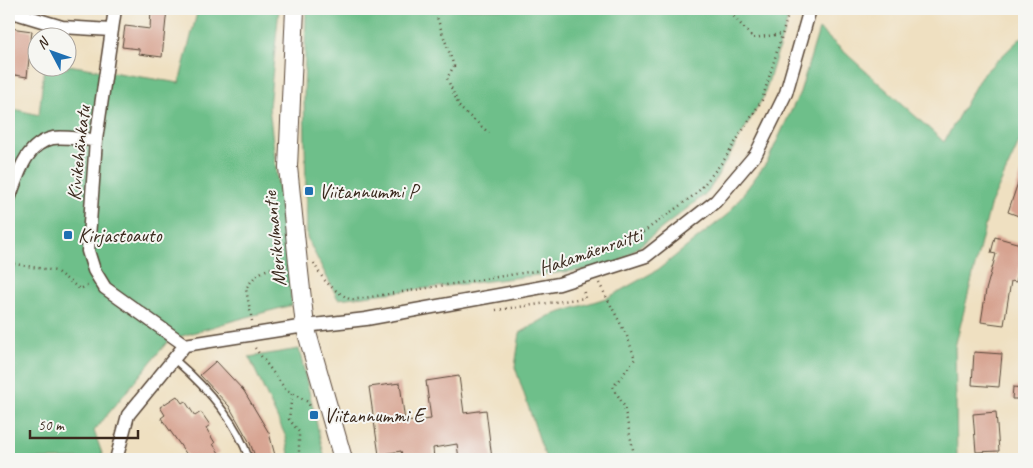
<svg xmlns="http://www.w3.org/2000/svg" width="1033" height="468" font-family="Caveat,sans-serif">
<rect width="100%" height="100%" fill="#f6f6f2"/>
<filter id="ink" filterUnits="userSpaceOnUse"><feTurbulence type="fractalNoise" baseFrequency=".02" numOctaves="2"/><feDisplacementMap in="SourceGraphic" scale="10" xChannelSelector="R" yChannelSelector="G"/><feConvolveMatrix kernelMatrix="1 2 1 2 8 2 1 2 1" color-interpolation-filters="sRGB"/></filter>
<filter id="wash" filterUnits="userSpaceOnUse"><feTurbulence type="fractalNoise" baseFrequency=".0096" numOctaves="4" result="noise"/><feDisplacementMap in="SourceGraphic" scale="20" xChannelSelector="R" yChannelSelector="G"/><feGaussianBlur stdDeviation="1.12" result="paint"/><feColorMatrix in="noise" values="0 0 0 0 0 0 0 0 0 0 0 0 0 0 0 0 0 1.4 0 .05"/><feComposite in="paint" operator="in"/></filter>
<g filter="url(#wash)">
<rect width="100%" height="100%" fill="#efe0c1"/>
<!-- forest -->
<path fill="#6ebf8a" stroke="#547454" d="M 198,9 L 279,9 L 269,107 L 292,305 L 232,321 L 169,340 L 94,431 L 104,459 L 9,459 L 9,108 L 39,115 L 44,68 L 68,68 L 68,65 L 179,83 Z
M 306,9 L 791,9 L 764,96 L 708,192 L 614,266 L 338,299 L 307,238 L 304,96 Z
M 819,29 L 944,142 L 981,76 L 1024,35 L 1024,132 L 990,206 L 955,347 L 957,459 L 546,459 L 515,367 L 520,333 L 549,316 L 609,297 L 659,269 L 728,214 L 767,162 L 800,92 Z
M 299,349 L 325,459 L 290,459 L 286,437 L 249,357 Z"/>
<g id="blocks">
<!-- building -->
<path fill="#d7a390" d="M 151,9 L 167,9 L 162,57 L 139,54 L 139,49 L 122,47 L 125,26 L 150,29 Z
M 10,28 L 32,31 L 27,77 L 9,74 Z
M 1022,171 L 1024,172 L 1024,218 L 1008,212 Z
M 995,237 L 1024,245 L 1024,252 L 1016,282 L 1011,281 L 1004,325 L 981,322 L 986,290 L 996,254 L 991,253 Z
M 974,352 L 1002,354 L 999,387 L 972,385 Z
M 216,361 L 244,391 L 269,433 L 276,459 L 256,459 L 250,443 L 229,406 L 200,375 Z
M 459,376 L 464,413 L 486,410 L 492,459 L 459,459 L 457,444 L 433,448 L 434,459 L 403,459 L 401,451 L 379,455 L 369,387 L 400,383 L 405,422 L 431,419 L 426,381 Z
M 1013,387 L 1024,388 L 1024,399 L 1012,399 Z
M 177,396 L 182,403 L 185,401 L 195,416 L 201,412 L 210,425 L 206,428 L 215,443 L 213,444 L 219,453 L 210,459 L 190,459 L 161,418 L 165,415 L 160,407 Z
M 996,412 L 999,451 L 976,452 L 973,414 Z"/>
</g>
</g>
<g filter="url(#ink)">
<use href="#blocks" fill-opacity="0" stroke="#564536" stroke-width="1"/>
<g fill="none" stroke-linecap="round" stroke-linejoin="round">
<defs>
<path id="lane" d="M 174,359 C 205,386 236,419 249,459"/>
<path id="street" d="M 115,9 L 96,140 L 88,251 L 94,270 L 105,288 L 185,345 L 305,326 L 366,319 L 559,284 L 646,256 L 716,201 L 756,154 L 786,93 L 810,9
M 9,11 L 62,27 L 111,30
M 9,199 C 18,175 25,144 53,138 C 64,136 84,140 96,140
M 118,459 L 117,456 L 128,415 L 185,345"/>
<path id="secondary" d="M 295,9 L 288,167 L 298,263 L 305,326 L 343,459"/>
</defs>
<!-- lane casing -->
<use href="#lane" stroke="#564536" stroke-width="9"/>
<!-- street casing -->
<use href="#street" stroke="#564536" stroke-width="15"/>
<!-- secondary casing -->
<use href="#secondary" stroke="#564536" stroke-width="20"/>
<!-- path -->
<path stroke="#564536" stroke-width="2.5" stroke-dasharray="1 4" stroke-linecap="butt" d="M 434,9 L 454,66 L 447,78 L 460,108 L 489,133
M 727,9 L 753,38 L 782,34
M 9,263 L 56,271 L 80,289 L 89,285
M 314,263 C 324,283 332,289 351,300 L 554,268 L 631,241 L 697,193 L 724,160 L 762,100 L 790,9
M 599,283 L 627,336 L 635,359 L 613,387 L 624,406 L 635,459
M 496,310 L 585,298 L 583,288
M 252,321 L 246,289 C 256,272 265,269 283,266
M 255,348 L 286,390 L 308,402 L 311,409
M 292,394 L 289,419 L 299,432 L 299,459"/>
<!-- lane -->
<use href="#lane" stroke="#fff" stroke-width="6"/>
<!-- street -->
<use href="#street" stroke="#fff" stroke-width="12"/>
<!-- secondary -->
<use href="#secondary" stroke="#fff" stroke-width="18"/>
</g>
</g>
<!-- markers -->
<g fill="#1f6fb2" stroke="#f6f6f2" stroke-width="2">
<rect x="304" y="186" width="10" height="10" rx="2.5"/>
<rect x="63" y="230" width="10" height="10" rx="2.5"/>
<rect x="309" y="410" width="10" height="10" rx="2.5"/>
</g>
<g text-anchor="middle" stroke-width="4" stroke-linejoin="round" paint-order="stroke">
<!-- street labels -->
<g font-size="20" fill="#3b2a1e" stroke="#f6f6f2">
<text transform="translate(78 153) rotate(-84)" y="7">Kivikehänkatu</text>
<text transform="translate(274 239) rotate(-96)" y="7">Merikulmantie</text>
<text transform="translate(590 251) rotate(-19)" y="7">Hakamäenraitti</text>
</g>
<!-- poi labels -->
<g font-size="20" fill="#3b2a1e" stroke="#f6f6f2" text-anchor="start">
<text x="319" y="198">Viitannummi P</text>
<text x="78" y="242">Kirjastoauto</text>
<text x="324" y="422">Viitannummi E</text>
</g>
</g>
<!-- margin -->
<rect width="1033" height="468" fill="none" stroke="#f6f6f2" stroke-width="30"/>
<!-- north arrow -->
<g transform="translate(52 52) rotate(311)"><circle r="24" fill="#f6f6f2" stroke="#aba49d"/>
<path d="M0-4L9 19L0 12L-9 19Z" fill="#1f6fb2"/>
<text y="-8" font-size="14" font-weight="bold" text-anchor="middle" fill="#3b2a1e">N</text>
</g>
<!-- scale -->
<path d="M30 430v8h108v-8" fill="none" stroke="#3b2a1e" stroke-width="2.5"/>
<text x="38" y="430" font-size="15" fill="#3b2a1e" stroke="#f6f6f2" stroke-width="4" paint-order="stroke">50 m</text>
</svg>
